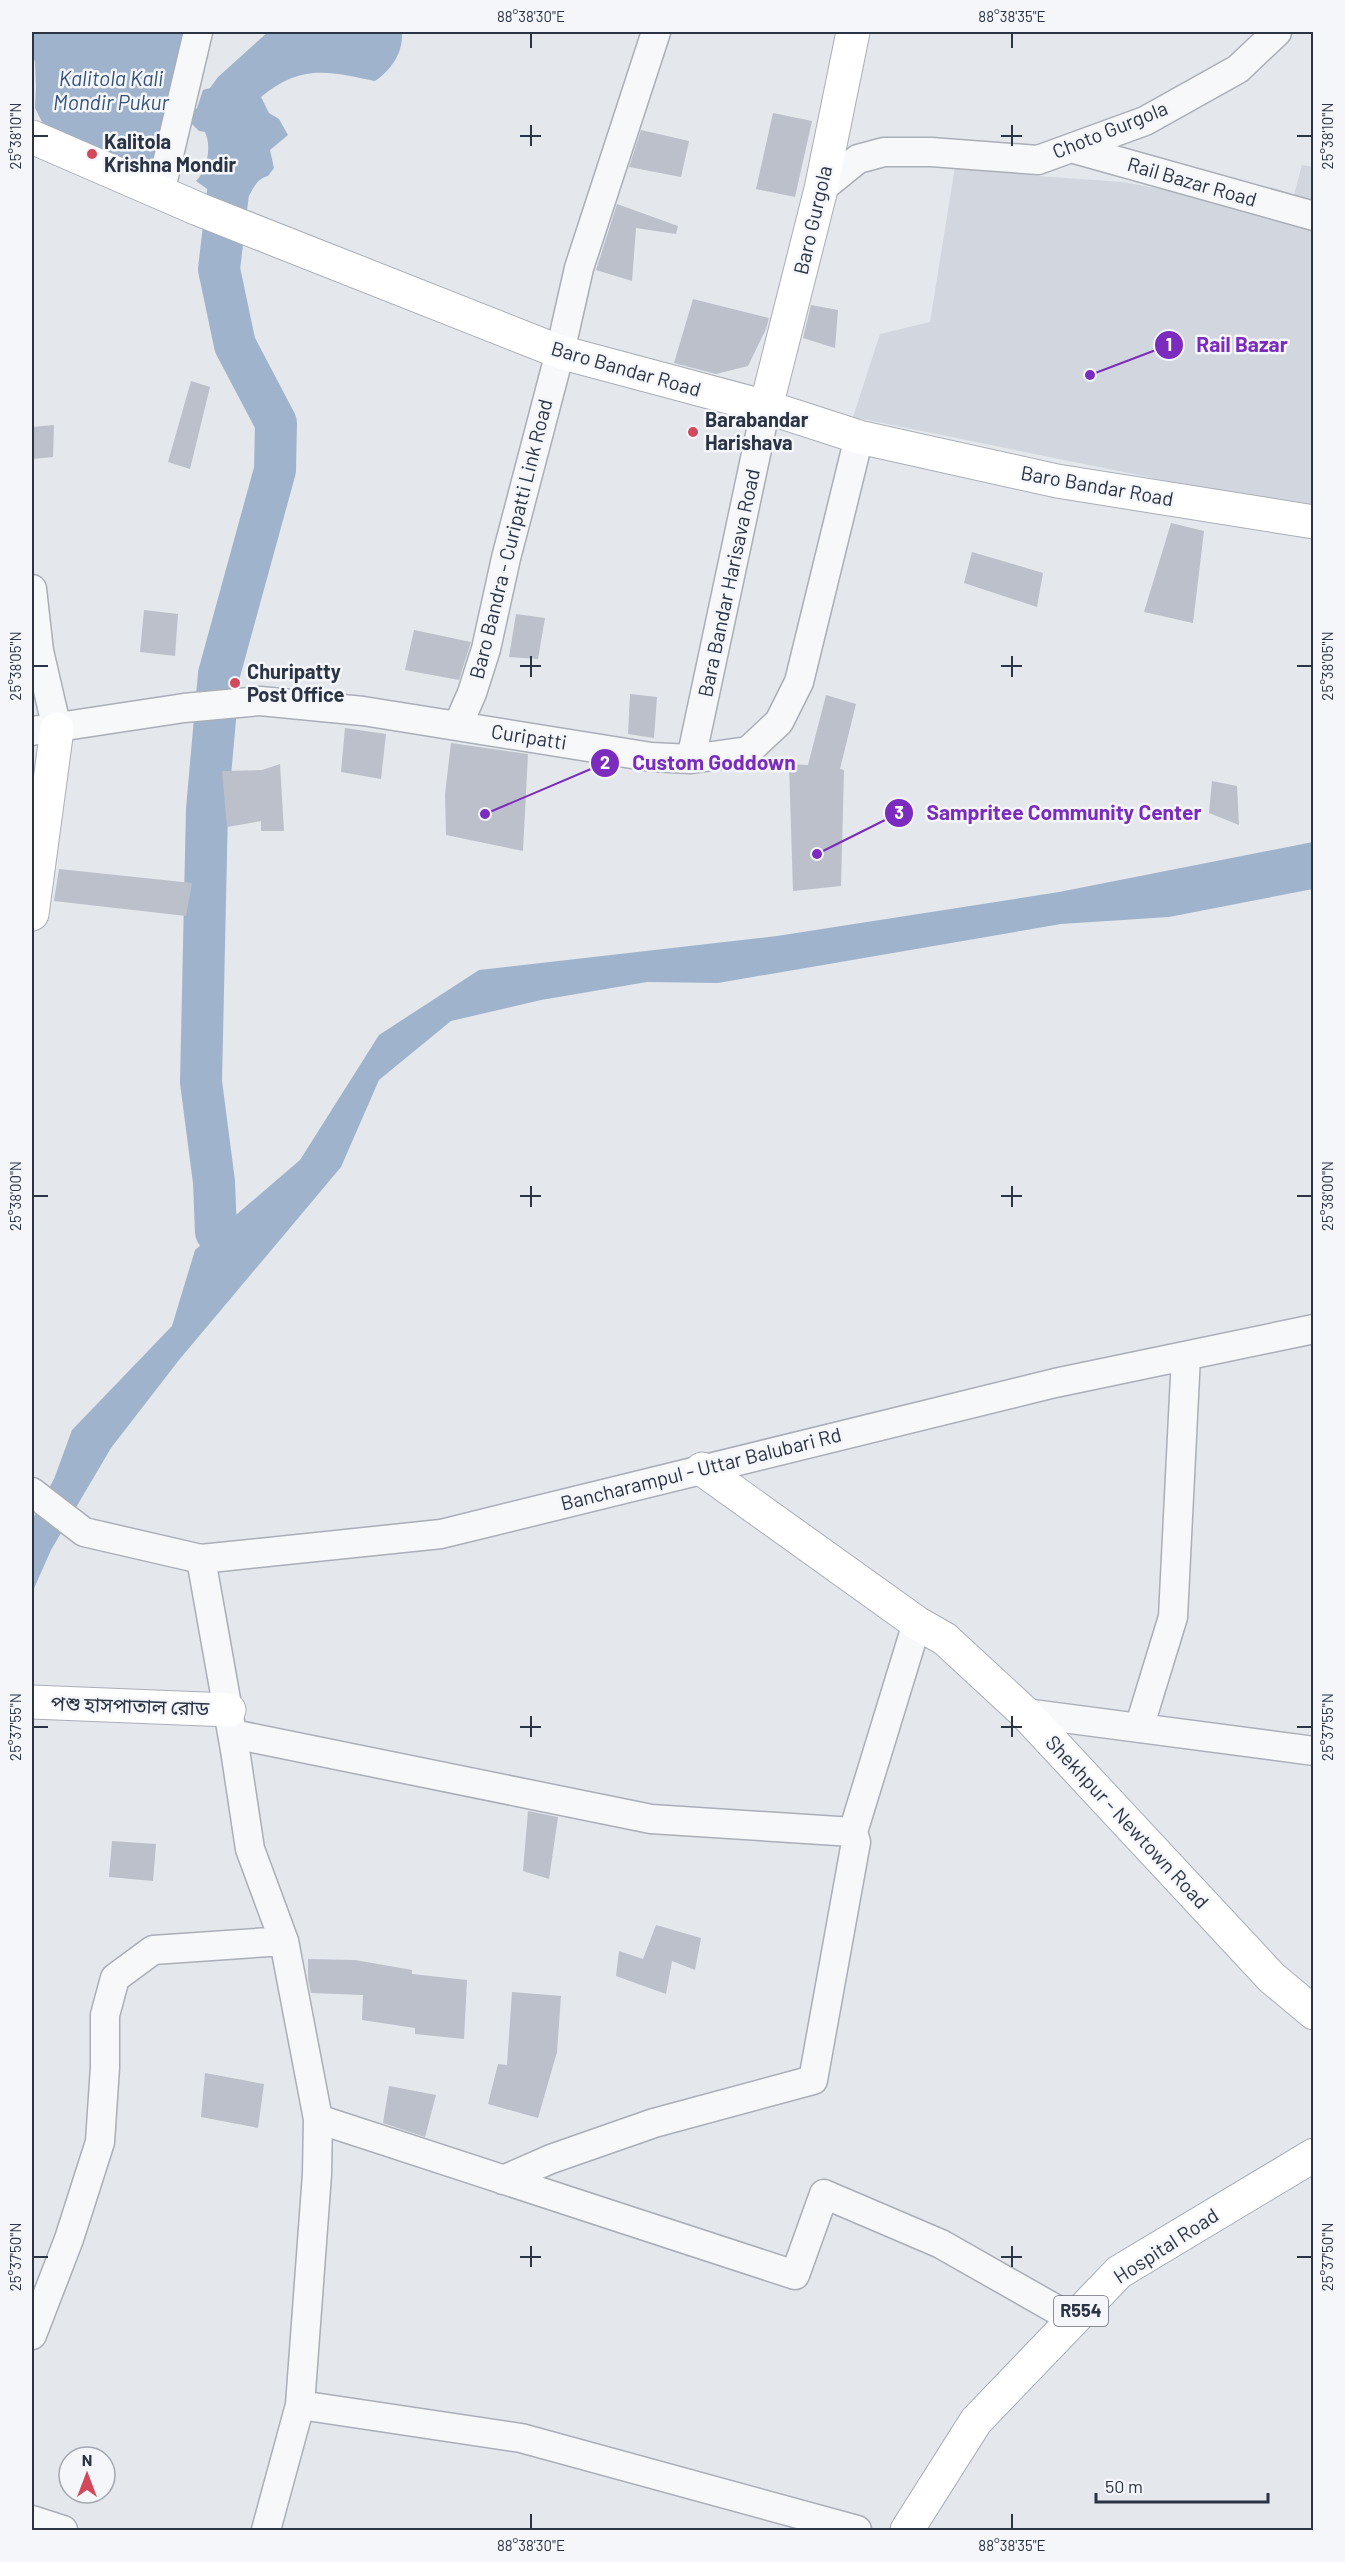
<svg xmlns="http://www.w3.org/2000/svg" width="1345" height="2562" font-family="Barlow,'Noto Sans Bengali',sans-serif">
<rect width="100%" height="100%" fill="#e4e7ec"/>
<!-- built -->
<path fill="#d2d6de" d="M 1302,165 L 1313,167 L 1313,505 L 1217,491 L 853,417 L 880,334 L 930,322 L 955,167 L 1037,176 L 1123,182 L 1289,213 Z"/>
<!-- water -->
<path fill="#9fb4cc" d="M 32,32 L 190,32 L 153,160 L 143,173 L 47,132 L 35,108 L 36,86 L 35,62 L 32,52 Z
M 268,32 L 402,32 C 403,53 392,69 375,81 C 328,71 301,64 261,97 L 269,113 L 279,119 L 288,135 L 270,150 L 274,168 L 268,176 C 252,180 253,196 241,205 L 223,198 L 227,189 L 210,191 L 196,181 C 207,170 212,147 205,132 L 199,131 L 189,121 L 190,114 L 197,108 L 203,90 L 210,88 L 218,77 Z
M 1313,842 L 1313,889 L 1169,917 L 1061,924 L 718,983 L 647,982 L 541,1000 L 451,1021 L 379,1080 L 341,1167 L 179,1360 L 111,1448 L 51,1550 L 32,1593 L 32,1520 L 54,1479 L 72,1430 L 172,1326 L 195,1250 L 300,1160 L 379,1035 L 479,970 L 777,936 L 1059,892 Z"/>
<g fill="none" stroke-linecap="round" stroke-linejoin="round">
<!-- river -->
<path stroke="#9fb4cc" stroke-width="42" d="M 216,1232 L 214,1182 L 201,1082 L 207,809 L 219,674 L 275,470 L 276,423 L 235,345 L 219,269 L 234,142"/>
</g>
<!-- building -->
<path fill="#bbc0ca" d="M 773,113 L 812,121 L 795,197 L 756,189 Z
M 641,130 L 689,141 L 681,177 L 629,167 Z
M 617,204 L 678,226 L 676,234 L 636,228 L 632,281 L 596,270 Z
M 693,299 L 769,318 L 766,329 L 748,366 L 716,374 L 674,363 Z
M 811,305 L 838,310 L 835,348 L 803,338 Z
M 191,381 L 210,387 L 190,469 L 168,462 Z
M 54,425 L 53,457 L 32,459 L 32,427 Z
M 1171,523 L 1204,531 L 1193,623 L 1144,612 Z
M 972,552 L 1043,573 L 1037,607 L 964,583 Z
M 144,610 L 178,614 L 175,656 L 140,652 Z
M 516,614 L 545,618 L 538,659 L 509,657 Z
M 414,630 L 471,642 L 459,680 L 405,670 Z
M 630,694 L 657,697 L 654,738 L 628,734 Z
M 826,695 L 856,704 L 840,769 L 844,770 L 841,886 L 793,891 L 789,764 L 808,765 Z
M 345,728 L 386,734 L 381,779 L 341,772 Z
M 451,743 L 528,754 L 523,851 L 446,835 L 445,794 Z
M 280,764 L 284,831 L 261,831 L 261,821 L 227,827 L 222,771 L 262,770 Z
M 1212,781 L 1237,786 L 1239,825 L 1209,813 Z
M 59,869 L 192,883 L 186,916 L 54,901 Z
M 528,1811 L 558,1817 L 549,1879 L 523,1871 Z
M 112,1841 L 156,1844 L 153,1881 L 109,1877 Z
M 656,1925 L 701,1938 L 695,1970 L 672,1961 L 666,1994 L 616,1976 L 619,1951 L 643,1959 Z
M 308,1959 L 355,1960 L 412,1970 L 412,1974 L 467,1980 L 464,2039 L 415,2034 L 415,2028 L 362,2020 L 363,1995 L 311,1993 L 308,1978 Z
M 512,1992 L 561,1996 L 557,2052 L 538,2118 L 488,2104 L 498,2064 L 507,2065 Z
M 205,2073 L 264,2084 L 258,2128 L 201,2117 Z
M 389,2086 L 436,2095 L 425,2137 L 383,2123 Z"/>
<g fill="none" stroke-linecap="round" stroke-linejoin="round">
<defs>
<path id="street" d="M 1071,148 L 1314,216
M 821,189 L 858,159 L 884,152 L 931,152 L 1038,160 L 1145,121 L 1238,69 L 1277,32
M 160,193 L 198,32
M 32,589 L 39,651 L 57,729
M 458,725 L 472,693 L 486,649 L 506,558 L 560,352 L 579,268 L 656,32
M 32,731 L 184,708 L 260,701 L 363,711 L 651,757 L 691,759 L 748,751 L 779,722 L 799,682 L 859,437
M 691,759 L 766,407
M 32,1492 L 84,1532 L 201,1559 L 441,1534 L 1055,1383 L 1314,1329
M 201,1559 L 235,1750 L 250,1849 L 284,1941 L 318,2119 L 317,2174 L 300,2405 L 266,2530
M 1025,1713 L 1314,1751
M 1139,1728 L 1173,1617 L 1186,1356
M 233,1734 L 651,1819 L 853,1832 L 917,1623
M 318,2119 L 795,2275 L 824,2194 L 941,2244 L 1073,2319
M 503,2180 L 551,2159 L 654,2123 L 813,2080 L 856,1842 L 853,1832
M 32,2335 L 69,2239 L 100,2142 L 105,2067 L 105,2015 L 115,1978 L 153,1950 L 284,1941
M 300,2405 L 521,2438 L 857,2530
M 32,2520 L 63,2530"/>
<path id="secondary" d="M 32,137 L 198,209 L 560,352 L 766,407 L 859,437 L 1057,481 L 1314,522
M 766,407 L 821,189 L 853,32
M 32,914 L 57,729
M 702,1469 L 917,1623 L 945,1639 L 1025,1713 L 1272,1978 L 1314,2013
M 32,1702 L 229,1710"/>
<path id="primary" d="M 907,2530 L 976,2421 L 1119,2272 L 1314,2155"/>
</defs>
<!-- street casing -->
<use href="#street" stroke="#a9aeb7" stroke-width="31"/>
<!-- secondary casing -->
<use href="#secondary" stroke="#a9aeb7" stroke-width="35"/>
<!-- primary casing -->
<use href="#primary" stroke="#a3abb8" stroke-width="35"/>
<!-- street -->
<use href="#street" stroke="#f7f8fa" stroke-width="28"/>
<!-- secondary -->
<use href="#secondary" stroke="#fff" stroke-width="33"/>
<!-- primary -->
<use href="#primary" stroke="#fff" stroke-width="33"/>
</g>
<!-- ticks -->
<path fill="none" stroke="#2b3445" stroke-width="2" d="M 531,33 L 531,48M 1012,33 L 1012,48M 531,125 L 531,146M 1012,125 L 1012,146M 33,136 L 48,136M 520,136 L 541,136M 1001,136 L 1022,136M 1297,136 L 1312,136M 531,656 L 531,677M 1012,656 L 1012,677M 33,666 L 48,666M 520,666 L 541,666M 1001,666 L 1022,666M 1297,666 L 1312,666M 531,1186 L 531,1207M 1012,1186 L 1012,1207M 33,1196 L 48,1196M 520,1196 L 541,1196M 1001,1196 L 1022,1196M 1297,1196 L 1312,1196M 531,1716 L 531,1737M 1012,1716 L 1012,1737M 33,1727 L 48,1727M 520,1727 L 541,1727M 1001,1727 L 1022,1727M 1297,1727 L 1312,1727M 531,2246 L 531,2267M 1012,2246 L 1012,2267M 33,2257 L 48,2257M 520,2257 L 541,2257M 1001,2257 L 1022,2257M 1297,2257 L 1312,2257M 531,2514 L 531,2529M 1012,2514 L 1012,2529"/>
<!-- markers -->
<g fill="#d1495b" stroke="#f4f6f9" stroke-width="2">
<circle cx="92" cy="154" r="6"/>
<circle cx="693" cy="432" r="6"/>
<circle cx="235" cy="683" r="6"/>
</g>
<g text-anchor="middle" stroke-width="5" stroke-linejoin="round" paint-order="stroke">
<!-- shield labels -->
<rect fill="#f4f6f9" stroke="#676e7b" stroke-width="1.5" x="1054" y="2296" width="54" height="30" rx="4.5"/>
<g font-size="18" font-weight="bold" fill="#2b3445">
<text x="1081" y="2317">R554</text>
</g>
<!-- street labels -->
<g font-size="20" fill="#2b3445" stroke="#f4f6f9">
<text transform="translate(1110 130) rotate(-22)" y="7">Choto Gurgola</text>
<text transform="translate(1192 182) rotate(16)" y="7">Rail Bazar Road</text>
<text transform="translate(813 220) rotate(-77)" y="7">Baro Gurgola</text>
<text transform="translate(626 369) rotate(16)" y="7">Baro Bandar Road</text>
<text transform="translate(1097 486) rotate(10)" y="7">Baro Bandar Road</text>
<text transform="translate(511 539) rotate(-76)" y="7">Baro Bandra - Curipatti Link Road</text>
<text transform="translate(729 583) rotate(-78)" y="7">Bara Bandar Harisava Road</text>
<text transform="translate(529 737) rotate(9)" y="7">Curipatti</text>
<text transform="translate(701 1469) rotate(-14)" y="7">Bancharampul - Uttar Balubari Rd</text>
<text transform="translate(130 1706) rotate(2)" y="7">পশু হাসপাতাল রোড</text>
<text transform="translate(1127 1822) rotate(47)" y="7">Shekhpur - Newtown Road</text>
<text transform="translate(1166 2246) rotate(-33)" y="7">Hospital Road</text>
</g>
<!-- poi labels -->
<g font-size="20" font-weight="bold" fill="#2b3445" stroke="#f4f6f9" text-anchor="start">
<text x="104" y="149">Kalitola<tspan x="104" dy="23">Krishna Mondir</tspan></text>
<text x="705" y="427">Barabandar<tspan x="705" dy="23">Harishava</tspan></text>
<text x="247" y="679">Churipatty<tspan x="247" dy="23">Post Office</tspan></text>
</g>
<!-- water labels -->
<g font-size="21" font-style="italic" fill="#34527a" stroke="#f4f6f9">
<text x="111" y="86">Kalitola Kali<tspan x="111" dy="24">Mondir Pukur</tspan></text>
</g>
</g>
<!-- callouts -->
<path fill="none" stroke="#7b2cbf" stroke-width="2" d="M1090 375L1169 345M485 814L605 763M817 854L899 813"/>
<g fill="#7b2cbf" stroke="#f4f6f9" stroke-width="2">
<circle cx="1090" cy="375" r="6"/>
<circle cx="485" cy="814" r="6"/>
<circle cx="817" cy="854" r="6"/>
<circle cx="1169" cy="345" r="15"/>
<circle cx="605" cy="763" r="15"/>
<circle cx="899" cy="813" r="15"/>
</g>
<g font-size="18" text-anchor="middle" font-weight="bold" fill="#fff">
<text x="1169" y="351">1</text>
<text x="605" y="769">2</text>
<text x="899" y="819">3</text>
</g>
<g font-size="21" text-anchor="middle" font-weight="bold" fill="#7b2cbf" stroke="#f4f6f9" stroke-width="5" stroke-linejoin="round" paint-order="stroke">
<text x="1242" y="352">Rail Bazar</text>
<text x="714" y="770">Custom Goddown</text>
<text x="1064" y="820">Sampritee Community Center</text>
</g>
<!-- border -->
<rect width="1345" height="2562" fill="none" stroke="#f4f6f9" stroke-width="66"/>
<!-- north arrow -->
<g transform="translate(87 2475)"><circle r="28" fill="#f4f6f9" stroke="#a4a8b1" stroke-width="1.5"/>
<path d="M0-4.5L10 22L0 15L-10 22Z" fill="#d1495b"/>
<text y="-9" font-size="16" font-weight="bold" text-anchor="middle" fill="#2b3445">N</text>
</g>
<!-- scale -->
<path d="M1096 2493v9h172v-9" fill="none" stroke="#2b3445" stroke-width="3"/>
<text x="1105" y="2493" font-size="18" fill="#2b3445" stroke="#f4f6f9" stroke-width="4.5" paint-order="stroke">50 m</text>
<rect x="33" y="33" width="1279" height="2496" fill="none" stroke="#2b3445" stroke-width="2"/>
<g font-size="15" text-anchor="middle" fill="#2b3445">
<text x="531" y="22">88°38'30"E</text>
<text x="1012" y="22">88°38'35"E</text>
<text transform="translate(16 136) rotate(-90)" y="5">25°38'10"N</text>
<text transform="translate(1328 136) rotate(-90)" y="5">25°38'10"N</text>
<text transform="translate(16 666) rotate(-90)" y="5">25°38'05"N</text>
<text transform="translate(1328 666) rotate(-90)" y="5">25°38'05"N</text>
<text transform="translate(16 1196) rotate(-90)" y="5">25°38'00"N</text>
<text transform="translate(1328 1196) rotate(-90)" y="5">25°38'00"N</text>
<text transform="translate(16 1727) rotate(-90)" y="5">25°37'55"N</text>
<text transform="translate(1328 1727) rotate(-90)" y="5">25°37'55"N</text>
<text transform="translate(16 2257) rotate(-90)" y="5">25°37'50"N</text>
<text transform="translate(1328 2257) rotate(-90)" y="5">25°37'50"N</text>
<text x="531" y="2551">88°38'30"E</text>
<text x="1012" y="2551">88°38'35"E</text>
</g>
</svg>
